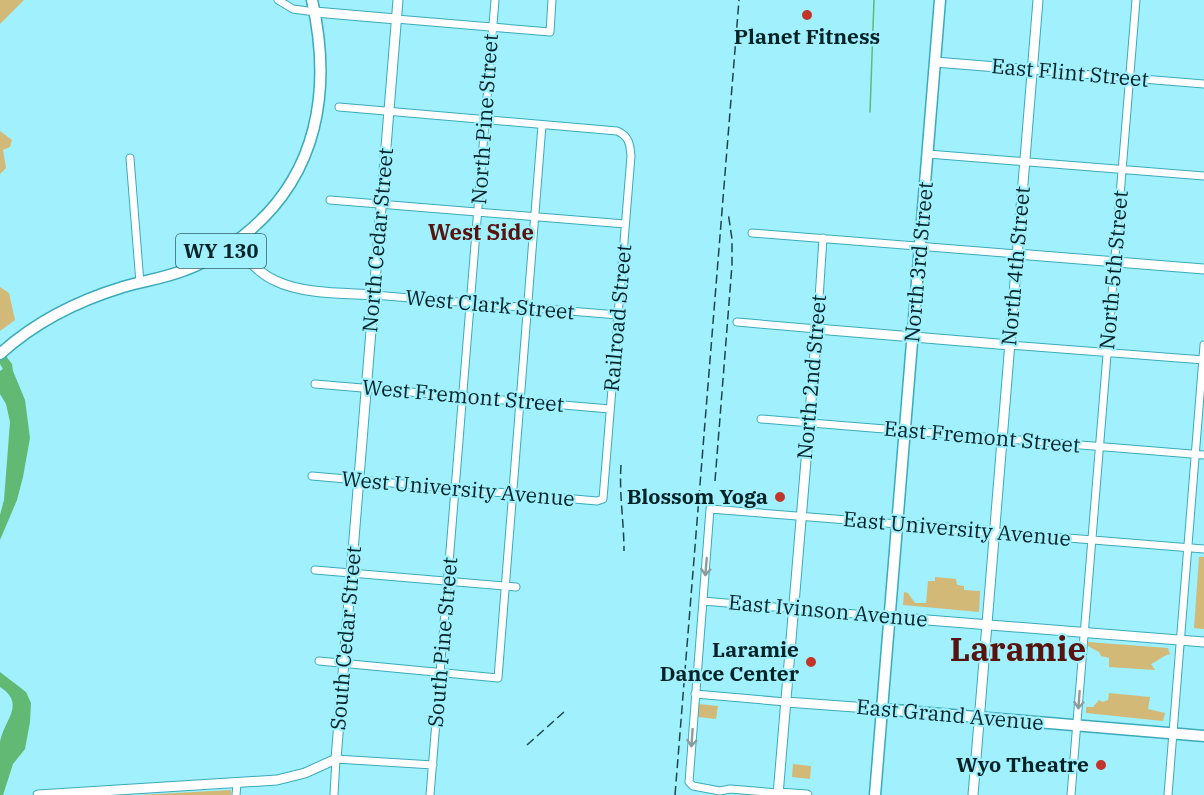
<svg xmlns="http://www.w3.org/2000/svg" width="1204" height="795" font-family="'IBM Plex Serif',serif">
<rect width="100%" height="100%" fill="#a0f0fd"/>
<!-- green -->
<path fill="#d3b977" d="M 0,0 L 24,0 L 0,24 Z
M 0,131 L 12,140 L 10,147 L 3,150 L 6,168 L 0,174 Z
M 0,287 L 9,293 L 15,320 L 0,331 Z
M 1199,557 L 1204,557 L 1204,629 L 1194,628 Z
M 935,577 L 956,579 L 957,585 L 964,586 L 964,590 L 980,591 L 979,612 L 903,605 L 904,592 L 908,593 L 915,603 L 926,603 L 928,581 L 935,581 Z
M 1088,642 L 1168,648 L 1170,654 C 1162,656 1158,661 1151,664 L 1155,670 L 1109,667 L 1109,658 L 1101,656 L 1099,652 L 1088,646 Z
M 1109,693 L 1150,697 L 1148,709 L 1165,713 L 1163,721 L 1086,713 L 1086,707 L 1093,707 L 1099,700 L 1103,702 L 1108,700 Z
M 699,704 L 718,706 L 716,719 L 698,717 Z
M 793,764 L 811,766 L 810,779 L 792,777 Z
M 231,790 L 231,795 L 139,795 Z"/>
<!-- water -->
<path fill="#62b973" d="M 0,348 L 12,364 L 13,371 L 25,400 L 30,438 L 23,477 L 17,500 L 0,540 L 0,515 L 4,500 L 10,422 L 6,404 L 0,394 L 0,371 L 3,369 L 0,364 Z
M 0,672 L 26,692 L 31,703 L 30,722 L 25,749 L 13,764 L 3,795 L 0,795 C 0,778 0,759 0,742 C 3,721 27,704 0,687 Z"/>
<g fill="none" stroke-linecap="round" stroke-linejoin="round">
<!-- stream -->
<path stroke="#62b973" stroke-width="1.5" d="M 870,112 L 874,0"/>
<defs>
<path id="street" d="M 278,0 L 293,9 L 315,12
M 396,19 L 550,32 L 552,0
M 1032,70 L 1204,84
M 928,154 L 1204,176
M 130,158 L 140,283
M 330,200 L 625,224
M 752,233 L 1017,254
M 374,295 L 618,315
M 737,322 L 817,329 L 823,238
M 1010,345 L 1204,360
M 315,384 L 610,409
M 761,419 L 1204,455
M 312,476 L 597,501 L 603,499 L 631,156 C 630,144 629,136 617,131 L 339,107
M 995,532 L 1204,549
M 315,570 L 516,587
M 703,601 L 890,617
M 319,661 L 498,678 L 542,125
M 695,694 L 786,702
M 778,793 L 730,789 L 720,791 L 693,786 L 689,782 L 710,509 L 898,524
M 236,795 L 237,784
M 334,795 L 336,759 L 433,765
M 430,795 L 495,0
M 1071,795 L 1136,0
M 1168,795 L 1204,345"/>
<path id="secondary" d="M 315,12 L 396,19
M 935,62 L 1032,70
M 234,243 C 246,258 258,273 276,281 C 302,294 345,293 374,295
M 1017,254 L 1204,269
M 898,524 L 995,532
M 890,617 L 1204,642
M 786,702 L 882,709
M 778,793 L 807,795
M 38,795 L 277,780 L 305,773 L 336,759 L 398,0
M 778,795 L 817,329 L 1010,345
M 973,795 L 1038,0"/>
<path id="primary" d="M 0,354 C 35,322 77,301 123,287 C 143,281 165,278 185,270 C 206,263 226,249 243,236 C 319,176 332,89 312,0
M 882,709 L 1204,736
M 875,795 L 940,0"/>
</defs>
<!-- street casing -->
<use href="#street" stroke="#3baaba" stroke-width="9"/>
<!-- secondary casing -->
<use href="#secondary" stroke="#3baaba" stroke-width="11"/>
<!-- primary casing -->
<use href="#primary" stroke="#3baaba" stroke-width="13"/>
<!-- street -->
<use href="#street" stroke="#fff" stroke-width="7"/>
<!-- secondary -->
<use href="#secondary" stroke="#fff" stroke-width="9"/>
<!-- primary -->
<use href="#primary" stroke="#fff" stroke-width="10"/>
<!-- rail -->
<path stroke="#1c464d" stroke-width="1.5" stroke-dasharray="9 4.5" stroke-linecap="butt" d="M 621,465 C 619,494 624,522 624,551
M 715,481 L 732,265 L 732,239 L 728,212
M 527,745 L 564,712
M 675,795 L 739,0"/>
</g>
<!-- one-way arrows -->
<defs><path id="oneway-shaft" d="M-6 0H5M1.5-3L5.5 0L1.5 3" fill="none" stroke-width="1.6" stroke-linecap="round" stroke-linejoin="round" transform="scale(1.5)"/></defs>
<g stroke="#8c9c9e">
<use href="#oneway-shaft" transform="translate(706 567) rotate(95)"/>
<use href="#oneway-shaft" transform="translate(1079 700) rotate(94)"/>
<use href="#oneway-shaft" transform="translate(692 738) rotate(94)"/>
</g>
<!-- markers -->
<g fill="#c3352b" stroke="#a0f0fd" stroke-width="2">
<circle cx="807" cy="15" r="6"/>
<circle cx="780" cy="497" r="6"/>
<circle cx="811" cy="662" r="6"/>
<circle cx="1101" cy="765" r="6"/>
</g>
<g text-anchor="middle" stroke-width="4.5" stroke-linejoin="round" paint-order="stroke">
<!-- shield labels -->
<rect fill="#a0f0fd" stroke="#306068" stroke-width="1.5" x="176" y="234" width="90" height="34" rx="4.5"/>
<g font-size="20" font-weight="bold" fill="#002328">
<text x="221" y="258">WY 130</text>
</g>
<!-- poi labels -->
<g font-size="21" font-weight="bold" fill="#002328" stroke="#a0f0fd" text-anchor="end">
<text x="807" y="44" text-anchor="middle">Planet Fitness</text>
<text x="768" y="504">Blossom Yoga</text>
<text x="799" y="657">Laramie<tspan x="799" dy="24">Dance Center</tspan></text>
<text x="1089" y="772">Wyo Theatre</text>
</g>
<!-- street labels -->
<g font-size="21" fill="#002328" stroke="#a0f0fd">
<text transform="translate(1070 73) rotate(5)" y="7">East Flint Street</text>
<text transform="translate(485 119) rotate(-86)" y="7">North Pine Street</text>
<text transform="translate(378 240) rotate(-85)" y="7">North Cedar Street</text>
<text transform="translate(919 262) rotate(-85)" y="7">North 3rd Street</text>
<text transform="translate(1016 266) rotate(-85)" y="7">North 4th Street</text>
<text transform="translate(1114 270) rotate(-85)" y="7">North 5th Street</text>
<text transform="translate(490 305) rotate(5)" y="7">West Clark Street</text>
<text transform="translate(618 318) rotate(-85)" y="7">Railroad Street</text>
<text transform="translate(812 377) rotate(-85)" y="7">North 2nd Street</text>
<text transform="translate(463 396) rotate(5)" y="7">West Fremont Street</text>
<text transform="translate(982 437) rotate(5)" y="7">East Fremont Street</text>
<text transform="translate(458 489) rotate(5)" y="7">West University Avenue</text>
<text transform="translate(957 529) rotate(5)" y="7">East University Avenue</text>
<text transform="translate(828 611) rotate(5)" y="7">East Ivinson Avenue</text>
<text transform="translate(346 638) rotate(-85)" y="7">South Cedar Street</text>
<text transform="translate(443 642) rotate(-85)" y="7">South Pine Street</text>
<text transform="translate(950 715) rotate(5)" y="7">East Grand Avenue</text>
</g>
<!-- neighbourhood labels -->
<g font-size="22" font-weight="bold" fill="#57130e" stroke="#a0f0fd">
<text x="481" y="240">West Side</text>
</g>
<!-- town labels -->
<g font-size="33" font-weight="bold" fill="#57130e" stroke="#a0f0fd">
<text x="1018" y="661">Laramie</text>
</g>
</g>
</svg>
